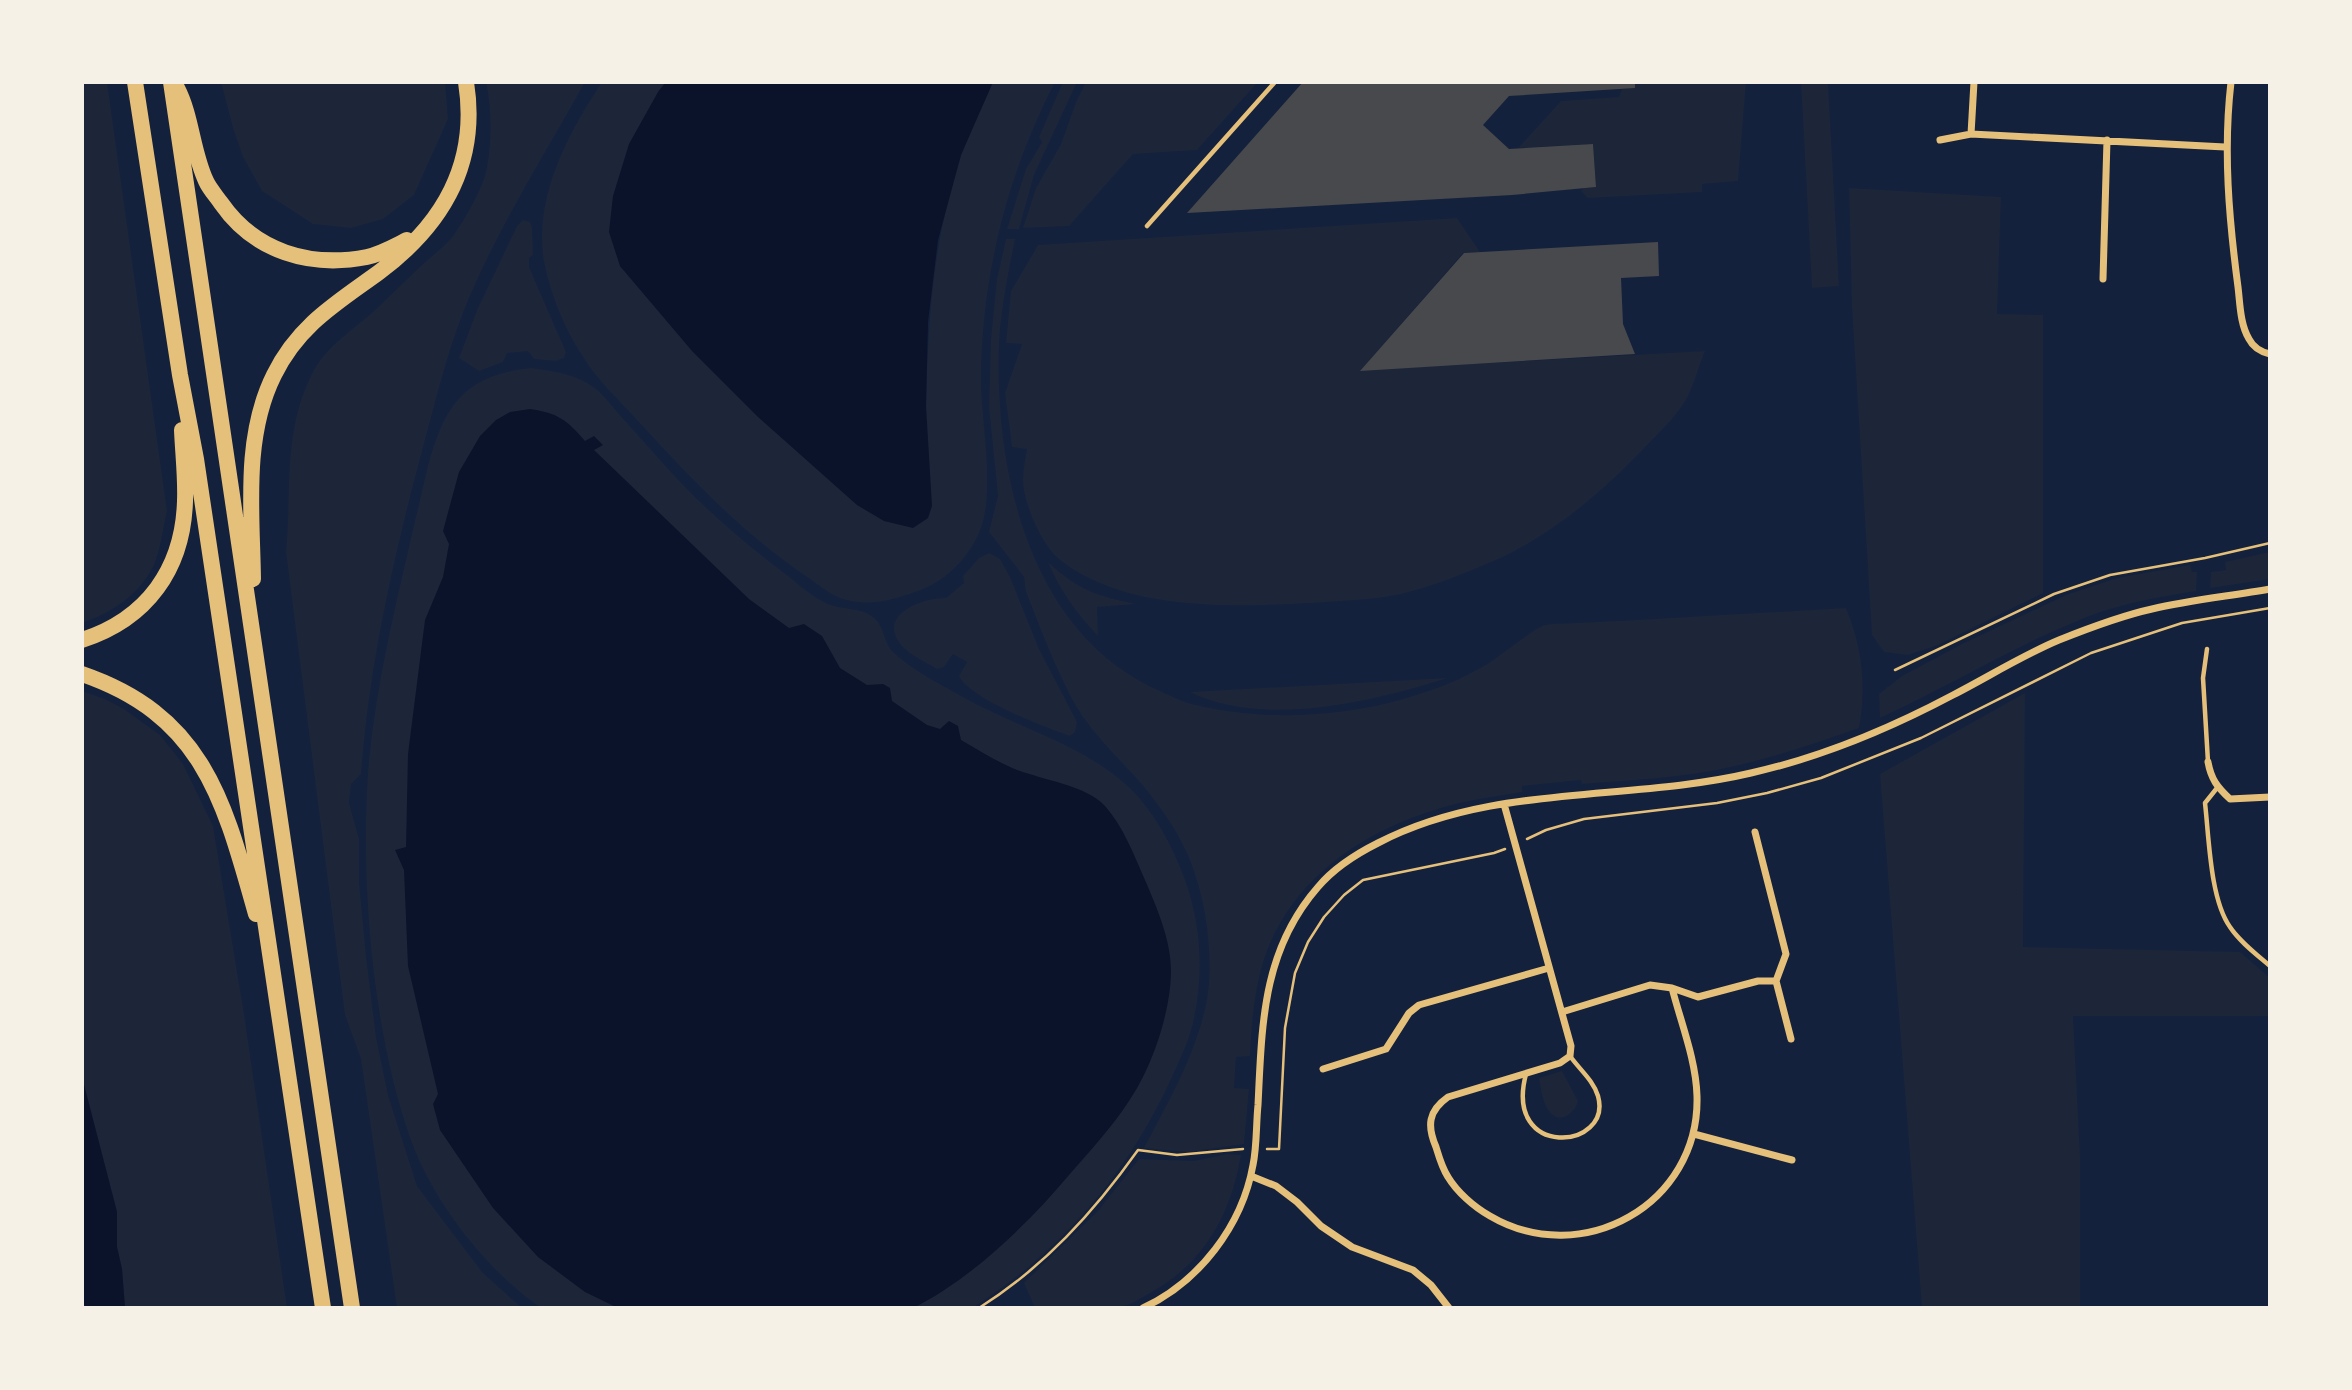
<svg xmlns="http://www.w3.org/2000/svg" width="2352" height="1390" font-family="'Alegreya Sans',sans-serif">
<rect width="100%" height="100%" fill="#14213d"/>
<!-- green -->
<path fill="#1d2539" d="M 82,82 L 107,82 L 167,511 C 163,528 161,548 154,565 C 140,594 112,613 82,623 Z
M 221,82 L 445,82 L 448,119 L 414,195 L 383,219 L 351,228 L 313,224 L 262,191 L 243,157 L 233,128 Z
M 486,82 L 585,82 C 543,158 495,232 463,313 C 445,359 434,408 421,455 C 393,560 369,666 361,774 L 351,784 L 349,803 L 359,839 L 359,882 L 366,956 L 376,1037 L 388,1095 L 417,1186 L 482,1272 L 522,1308 L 397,1308 L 361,1059 L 345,1015 L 286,552 C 292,488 282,430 314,370 C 329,344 353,330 374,311 C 391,295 407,279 424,263 C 434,254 447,245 455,233 C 465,219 482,189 486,172 C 492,143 492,111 486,82 Z
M 602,82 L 666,82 L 658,92 L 620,266 L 693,352 L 926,406 C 928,318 933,241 961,156 C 969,131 982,107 993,82 L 1055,82 C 1008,173 983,271 981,373 C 980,419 997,492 979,533 C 967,560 944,583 915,592 C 890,601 866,607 840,598 C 829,594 818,584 807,577 C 743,534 689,477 637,420 C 619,400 597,380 583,357 C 564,328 551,296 544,262 C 533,198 568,133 602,82 Z
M 1063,82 L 1077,82 L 1034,175 L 1019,229 L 1007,229 L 1026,169 L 1042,142 L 1039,137 Z
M 1086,82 L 1258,82 L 1197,150 L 1133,154 L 1069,226 L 1023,228 L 1036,188 L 1061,144 L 1076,102 Z
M 1635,82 L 1746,82 L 1738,181 L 1702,184 L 1702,192 L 1588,198 L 1581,191 L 1584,188 L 1596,187 L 1593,144 L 1518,148 L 1561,101 L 1619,97 L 1622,89 L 1635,88 Z
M 1801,82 L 1828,82 L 1839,286 L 1812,288 Z
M 1849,188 L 2001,197 L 1997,314 L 2043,315 L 2043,593 L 1938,645 L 1908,655 L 1884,652 L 1872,635 L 1852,307 Z
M 1457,218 L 1480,252 L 1463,253 L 1361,370 L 1705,351 C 1699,365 1695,382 1688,396 C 1680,412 1664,428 1651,441 C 1607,488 1556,533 1496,560 C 1466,573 1434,586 1401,594 C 1373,600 1341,601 1312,603 C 1233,607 1126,612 1060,560 C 1042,546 1023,503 1023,480 C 1023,470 1025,459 1027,449 L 1012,447 L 1005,393 L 1022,344 L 1006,343 L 1011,291 L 1038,245 Z
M 523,220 L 530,222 L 532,227 L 533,255 L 529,258 L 529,267 L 566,352 L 564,358 L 556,361 L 534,359 L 528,351 L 507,353 L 503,362 L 479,371 L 459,358 L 477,310 L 517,226 Z
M 1006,239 L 1015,239 C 1008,275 1000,312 999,348 C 995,475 1031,633 1158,690 C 1169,695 1180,701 1192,704 C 1252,719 1314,718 1375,706 C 1412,698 1451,685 1484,666 C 1498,658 1534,628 1545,625 C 1554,623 1566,624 1576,623 C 1596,622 1617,621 1637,620 C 1707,616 1776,612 1846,608 C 1862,647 1867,686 1859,728 C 1817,743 1775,757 1731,767 C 1682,778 1631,780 1582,784 L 1581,780 L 1522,786 L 1522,792 C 1494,797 1465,800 1438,809 C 1368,830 1302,872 1271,941 C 1255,977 1252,1018 1250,1056 L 1236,1057 L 1234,1088 L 1249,1089 L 1244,1144 L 1187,1152 L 1144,1148 C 1167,1104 1192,1061 1204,1013 C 1217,965 1206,891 1184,847 C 1175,828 1162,810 1149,793 C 1124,762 1091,735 1072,699 C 1054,665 1040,627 1026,592 L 1024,577 L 989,532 L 998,496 L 989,407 L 991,339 L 997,279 Z
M 531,368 C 554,371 577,374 596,389 C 605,396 612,406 619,414 C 636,433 653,452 670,471 C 703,507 743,542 783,572 C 796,582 812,597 828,604 C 842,610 860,607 873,617 C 885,626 883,642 893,652 C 912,670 940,684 963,697 C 1018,728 1084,744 1131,789 C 1155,813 1172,845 1184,877 C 1201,922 1204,972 1194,1019 C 1190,1039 1180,1059 1172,1077 C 1129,1172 1060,1253 972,1308 L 541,1308 C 488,1272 434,1203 412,1143 C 372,1035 359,874 369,760 C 376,689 392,620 408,551 C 414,525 420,500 426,474 C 442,410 460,375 531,368 Z
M 2270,552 L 2270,579 L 2210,588 L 2211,572 L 2226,570 L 2225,562 Z
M 989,553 L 1000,559 L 1010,577 L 1039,649 L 1077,722 L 1075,732 L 1070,736 C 1044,727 970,699 959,676 L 967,662 L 953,654 L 944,667 L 937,669 C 924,661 904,653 897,639 C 882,612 926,597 946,598 L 964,583 L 963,576 L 979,558 Z
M 1048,562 C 1078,590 1097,596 1136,604 L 1097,607 L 1098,636 C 1077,614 1060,591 1048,562 Z
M 2190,565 L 2192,572 L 2197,572 L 2196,591 C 2159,597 2122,603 2087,617 C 2016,645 1950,686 1880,718 L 1879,694 L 1902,676 L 1962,644 L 2066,595 L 2117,578 Z
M 1447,678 C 1373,702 1263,728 1190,692 Z
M 82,691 L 105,699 L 124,709 L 160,735 L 183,764 L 213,826 L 244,1014 L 287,1308 L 125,1308 L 122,1269 L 117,1247 L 117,1212 L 82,1077 Z
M 2025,693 L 2023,947 L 2240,952 L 2270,978 L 2270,1016 L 2073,1016 L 2080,1156 L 2080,1308 L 1922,1308 L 1880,774 Z
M 1562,1071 L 1578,1101 C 1575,1114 1559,1125 1549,1111 C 1542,1102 1541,1088 1539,1078 Z
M 1227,1154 L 1241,1155 C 1231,1214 1204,1264 1150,1293 C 1141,1298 1131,1305 1121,1307 C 1100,1312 1058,1308 1035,1308 L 1024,1283 L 1097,1212 L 1139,1159 L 1194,1161 Z"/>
<!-- water -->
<path fill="#0b132b" d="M 666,82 L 993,82 L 961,155 L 938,240 L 928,322 L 926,406 L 932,506 L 928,518 L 913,528 L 884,521 L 857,505 L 758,417 L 693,352 L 620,266 L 609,232 L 613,196 L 629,144 L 658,92 Z
M 530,409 C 558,413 567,420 585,441 L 594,436 L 603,445 L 594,450 L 749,599 L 789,628 L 804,624 L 822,636 L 840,668 L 867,685 L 883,684 L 890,688 L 892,701 L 927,725 L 940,729 L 949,721 L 958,726 L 961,740 C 977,749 992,759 1008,766 C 1034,779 1086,784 1105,806 C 1123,826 1134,855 1145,880 C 1157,908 1171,940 1171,971 C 1171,1011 1152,1068 1129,1101 C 1112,1127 1090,1151 1069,1175 C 1028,1224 970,1280 913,1308 L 618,1308 L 585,1292 L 538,1257 L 493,1208 L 440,1130 L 433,1104 L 438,1094 L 408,966 L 404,870 L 395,850 L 406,847 L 408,754 L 425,620 L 443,577 L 449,544 L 443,531 L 459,472 L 480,436 L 496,420 L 510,412 Z
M 82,1077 L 117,1212 L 117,1247 L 122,1269 L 125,1308 L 86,1308 L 82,1300 Z"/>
<!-- building -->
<path fill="#48494c" d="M 1303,82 L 1635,82 L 1635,88 L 1509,96 L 1483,125 L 1509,149 L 1593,144 L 1596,187 L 1512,195 L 1187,213 Z
M 1658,242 L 1659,276 L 1621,278 L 1623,324 L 1635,354 L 1360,371 L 1464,253 Z"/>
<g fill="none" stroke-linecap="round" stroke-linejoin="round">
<!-- path -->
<path stroke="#e5c07b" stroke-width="2.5" d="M 1895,670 L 2054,594 L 2110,575 L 2205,558 L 2270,543
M 1527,839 L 1546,830 L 1584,819 L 1717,803 L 1767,793 L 1821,778 L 1921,738 L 2091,653 L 2182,623 L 2270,608
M 1267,1149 L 1279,1149 L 1285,1028 L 1295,973 L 1308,942 L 1324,917 L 1344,895 L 1363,880 L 1494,853 L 1505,849
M 979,1308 C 1044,1267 1094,1212 1138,1150 L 1177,1155 L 1243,1149"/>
<!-- service -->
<path stroke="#e5c07b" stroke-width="4.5" d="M 1147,226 L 1275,82
M 2207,649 L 2203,678 L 2208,762
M 2217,788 L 2205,803 C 2209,837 2210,899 2230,927 C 2240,942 2256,954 2270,966
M 1526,1074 C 1503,1160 1613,1150 1598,1096 C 1593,1080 1580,1070 1570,1056"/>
<!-- minor -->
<path stroke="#e5c07b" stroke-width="7" d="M 1974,82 L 1971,134 L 2225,147
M 2231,82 C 2223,151 2229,219 2238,287 C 2240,303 2240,324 2249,339 C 2253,347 2261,352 2270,354
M 1940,140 L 1971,134
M 2103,279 L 2107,140
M 2208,762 C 2211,779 2217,787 2230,799 L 2270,797
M 1504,804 L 1571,1046 L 1570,1056 L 1560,1063 L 1448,1097 C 1428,1111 1427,1126 1436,1147 C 1439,1157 1442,1168 1448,1177 C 1457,1192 1474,1207 1490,1216 C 1582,1270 1700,1204 1697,1096 C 1696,1060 1681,1023 1672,988 L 1650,985 L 1562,1012
M 1755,832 L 1786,954 L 1776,981
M 1776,981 L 1791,1039
M 1672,988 L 1698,997 L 1758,981 L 1776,981
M 1323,1069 L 1386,1049 L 1409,1013 L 1419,1005 L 1549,968
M 1694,1134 L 1792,1160
M 1251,1176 L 1276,1186 L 1297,1202 L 1321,1226 L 1352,1247 L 1413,1270 L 1431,1285 L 1449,1308
M 1143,1308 C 1199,1282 1242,1226 1253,1165 C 1257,1146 1256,1125 1258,1105 C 1262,1025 1262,951 1318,887 C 1334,868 1356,854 1378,843 C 1493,783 1628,802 1751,773 C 1822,757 1889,729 1953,695 C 1988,677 2023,655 2059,640 C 2089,628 2120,616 2152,609 C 2190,600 2231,596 2270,589"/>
<!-- motorway -->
<path stroke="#e5c07b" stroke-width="16" d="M 135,82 L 180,375 L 196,459 L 323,1308
M 171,82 L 352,1308
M 177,88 C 192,117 192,151 206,181 C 209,188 216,196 221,203 C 255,252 310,268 367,257 C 381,254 395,246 407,240
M 253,579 C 252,512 243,437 274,375 C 298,326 335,304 378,273 C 443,225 479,164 466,82
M 82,640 C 147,619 183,569 185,501 C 186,478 183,454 182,430
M 82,674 C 204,716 224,801 256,914"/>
</g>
<!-- border -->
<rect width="2352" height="1390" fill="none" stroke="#f6f1e7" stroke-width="168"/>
</svg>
